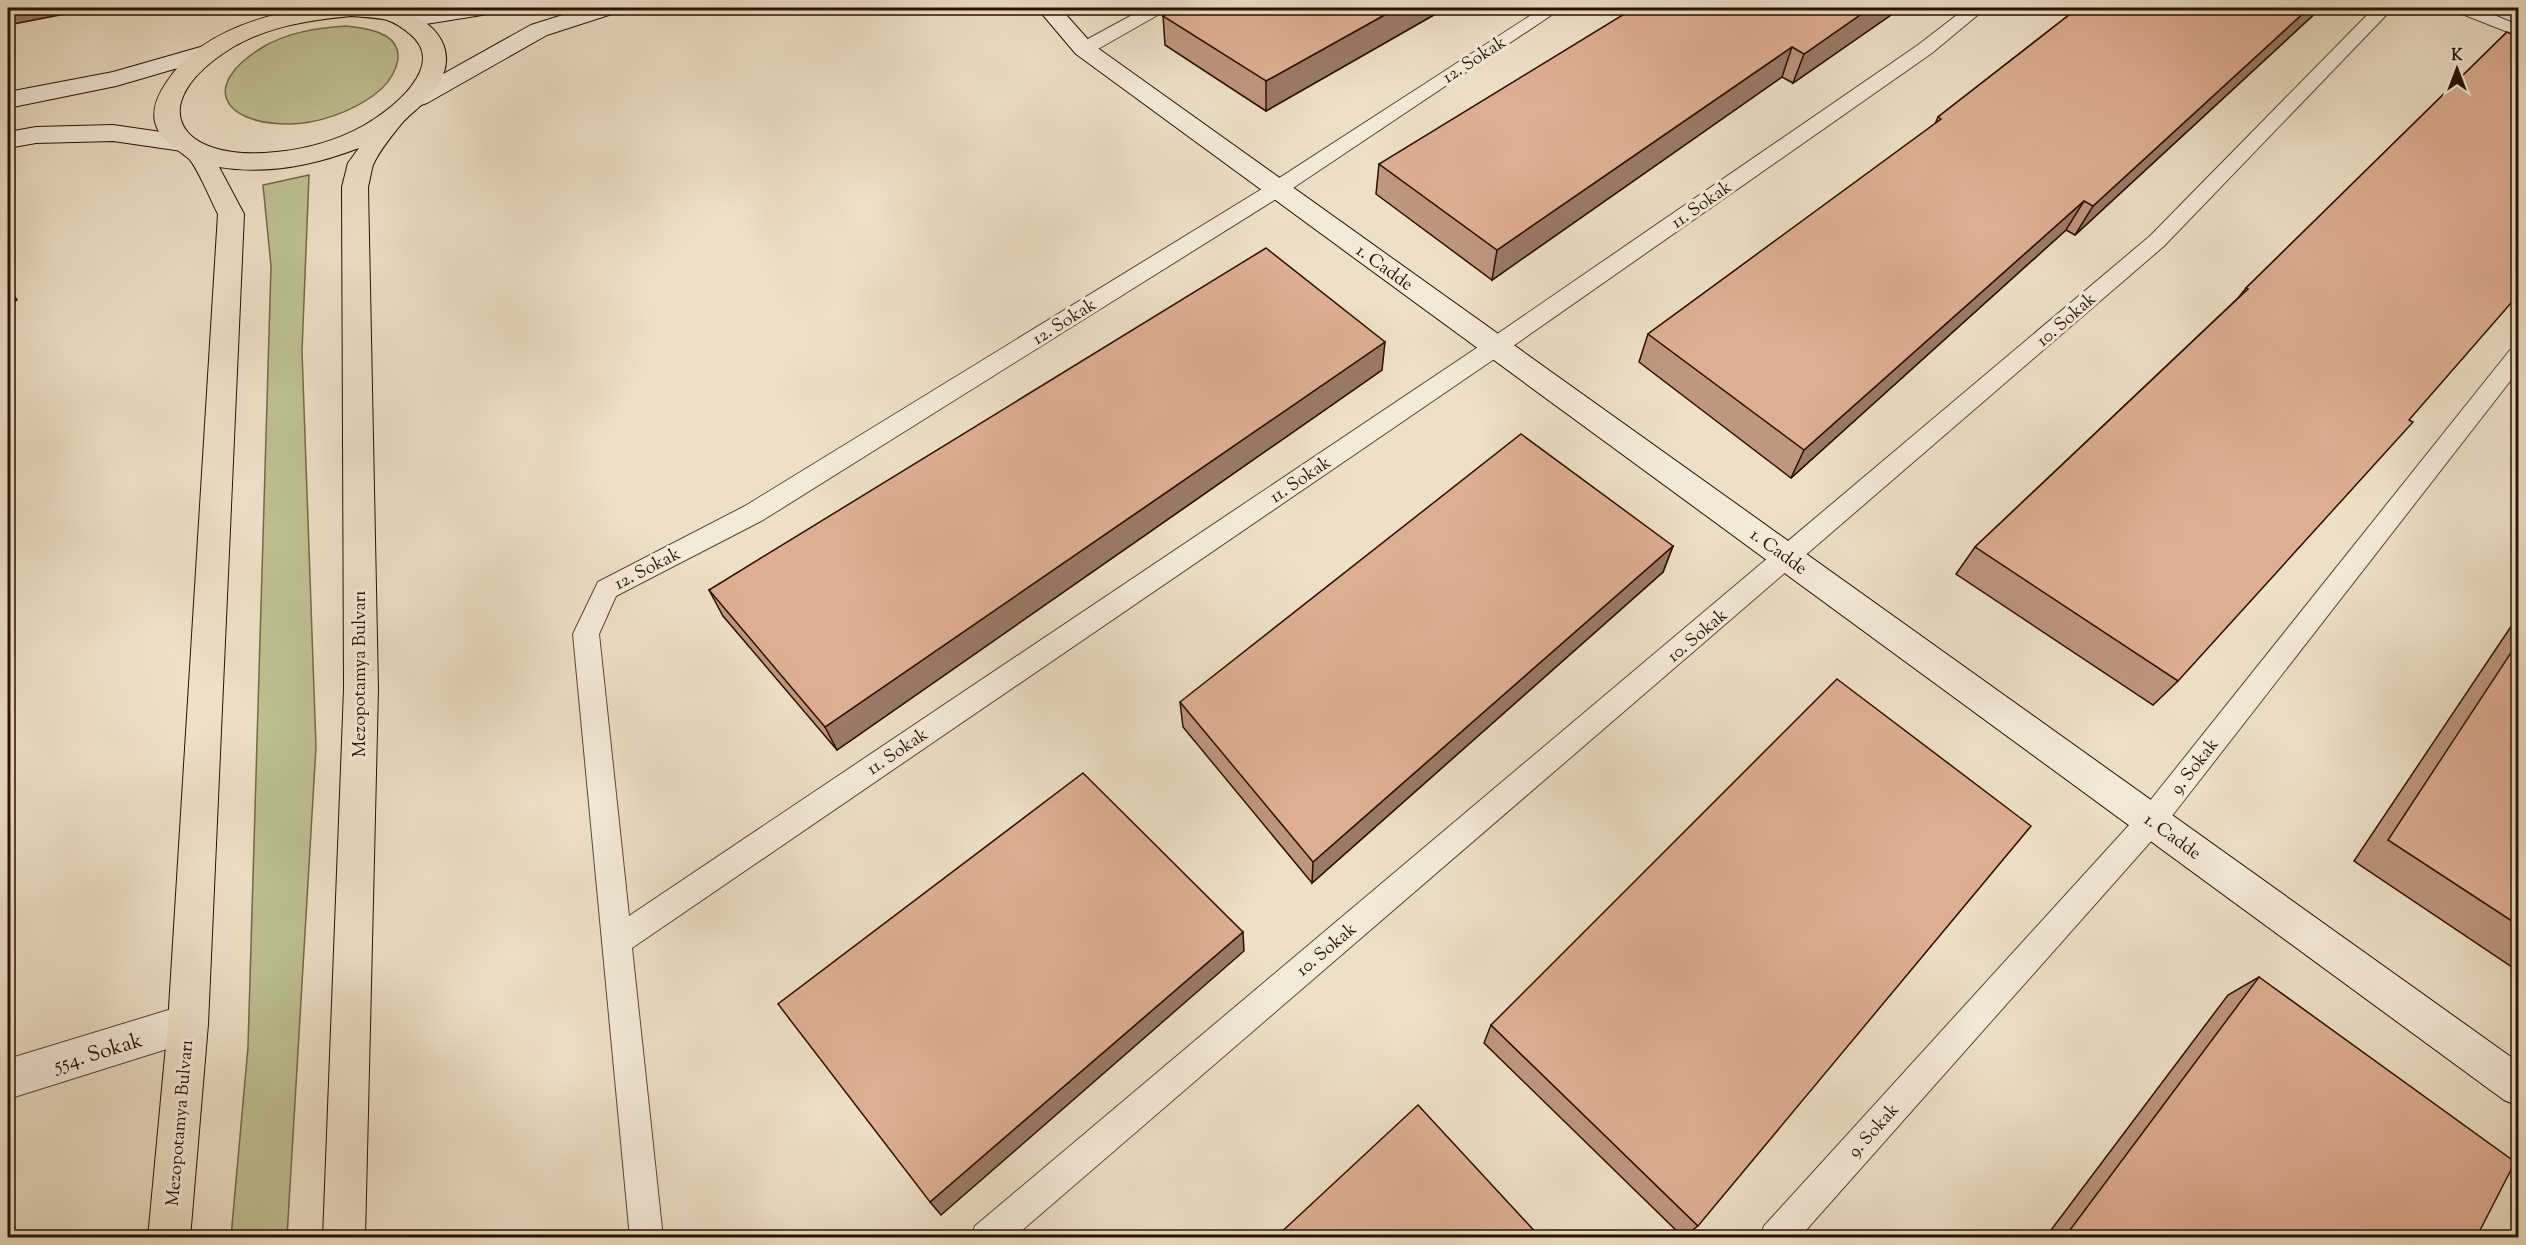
<svg xmlns="http://www.w3.org/2000/svg" width="2526" height="1245" font-family="'Sorts Mill Goudy',serif">
<rect width="100%" height="100%" fill="#ede0c6"/>
<filter id="stains"><feTurbulence type="fractalNoise" baseFrequency=".00333" numOctaves="4"/><feColorMatrix values="0 0 0 0 .2 0 0 0 0 .09 0 0 0 0 .02 0 0 0 .5 -.17"/></filter>
<radialGradient id="worn" r=".72"><stop offset=".6" stop-color="#630" stop-opacity="0"/><stop offset="1" stop-color="#630" stop-opacity=".3"/></radialGradient>
<!-- green -->
<path fill="#bec191" stroke="#74684a" stroke-width="1.5" d="M 346,26 C 360,28 374,29 386,36 C 411,52 392,82 374,95 C 351,112 317,124 289,124 C 221,124 200,85 263,47 C 288,32 318,28 346,26 Z
M 309,175 L 302,351 L 316,747 L 287,1237 L 231,1237 L 248,1047 L 271,266 L 263,185 Z"/>
<g fill="none" stroke-linecap="round" stroke-linejoin="round">
<defs>
<path id="lane" d="M 1145,8 L 1166,8 L 1163,12 L 1091,53 L 1077,53 L 1075,49 L 1077,45 Z
M 1542,8 L 1562,8 L 1284,194 L 763,520 L 616,596 L 599,634 L 629,916 L 1487,341 L 1918,45 L 1966,8 L 1986,8 L 1932,53 L 1503,353 L 632,948 L 663,1238 L 630,1238 L 573,634 L 598,582 L 745,506 L 1270,184 Z
M 2374,8 L 2393,8 L 2164,246 L 1013,1238 L 971,1238 L 975,1226 L 2150,236 Z
M 2454,8 L 2477,8 L 2518,25 L 2518,36 L 2457,12 Z
M 2518,348 L 2518,371 L 2161,830 L 1799,1238 L 1760,1238 L 1764,1226 L 2141,812 L 2510,350 Z"/>
<path id="street" d="M 188,1004 L 202,1010 L 208,1024 L 202,1038 L 8,1099 L 8,1059 Z"/>
<path id="secondary" d="M 441,8 L 494,8 L 490,13 L 482,15 L 407,27 L 399,25 L 395,20 L 399,15 Z
M 585,8 L 619,8 L 615,13 L 547,35 L 427,103 L 418,106 L 409,103 L 406,98 L 409,93 L 531,25 Z
M 1037,8 L 1060,8 L 1092,44 L 2518,1062 L 2518,1106 L 2504,1100 L 1076,54 Z
M 211,44 L 219,46 L 223,51 L 219,56 L 116,86 L 8,108 L 8,92 L 113,72 Z
M 113,125 L 182,135 L 191,137 L 195,143 L 191,149 L 182,151 L 113,141 L 36,143 L 8,148 L 8,132 L 36,127 Z"/>
<path id="primary" d="M 307,8 L 393,8 C 437,19 464,53 432,94 C 423,105 411,113 402,123 C 393,134 379,151 373,165 C 371,171 370,180 368,187 L 378,689 L 365,1238 L 323,1238 L 344,689 L 342,187 L 348,163 L 359,148 C 315,165 266,175 219,167 L 244,214 L 208,1024 L 190,1238 L 148,1238 L 168,1024 L 218,214 C 212,203 196,164 188,158 C 175,147 160,141 155,122 C 152,108 158,95 166,83 C 196,36 254,17 307,8 ZM 351,16 C 363,17 376,17 387,20 C 396,23 403,28 410,34 C 449,66 390,111 363,126 C 336,141 306,149 276,152 C 178,163 140,104 233,47 C 269,26 310,20 351,16 Z"/>
</defs>
<!-- lane casing -->
<use href="#lane" stroke="#5c4333" stroke-width="2"/>
<!-- street casing -->
<use href="#street" stroke="#5c4333" stroke-width="2"/>
<!-- secondary casing -->
<use href="#secondary" stroke="#2b0f02" stroke-width="2"/>
<!-- primary casing -->
<use href="#primary" stroke="#2b0f02" stroke-width="2"/>
<!-- lane -->
<use href="#lane" fill="#f3ebda" fill-rule="evenodd"/>
<!-- street -->
<use href="#street" fill="#f3ebda" fill-rule="evenodd"/>
<!-- secondary -->
<use href="#secondary" fill="#f3ebda" fill-rule="evenodd"/>
<!-- primary -->
<use href="#primary" fill="#ede0c6" fill-rule="evenodd"/>
</g>
<!-- wall -->
<path fill="#bf967e" stroke="#2b0f02" stroke-width="1.5" d="M 1446,8 L 1266,111 L 1165,45 L 1163,16 Z
M 1901,8 L 1793,83 L 1782,77 L 1492,280 L 1376,194 L 1379,164 Z
M 2078,8 L 2321,8 L 2075,235 L 2066,230 L 1791,478 L 1639,362 L 1648,334 L 1935,124 L 1938,117 Z
M 2507,32 L 2178,681 L 2153,705 L 1956,574 L 1975,547 L 2238,298 L 2246,288 Z
M 1382,370 L 837,750 L 723,616 L 709,590 Z
M 1673,546 L 1663,572 L 1312,883 L 1183,727 L 1180,702 Z
M 2518,616 L 2518,971 L 2354,861 Z
M 2259,977 L 2476,1238 L 2045,1238 L 2228,995 Z
M 1491,1025 L 1698,1226 L 1683,1237 L 1484,1043 Z"/>
<!-- shaded-wall -->
<path fill="#9b7a66" stroke="#2b0f02" stroke-width="1.5" d="M 8,8 L 96,8 L 8,25 Z
M 1397,8 L 1446,8 L 1266,111 L 1266,81 Z
M 1870,8 L 1901,8 L 1793,83 L 1804,54 Z
M 2309,8 L 2321,8 L 2075,235 L 2093,206 Z
M 1792,47 L 1782,77 L 1492,280 L 1497,250 Z
M 2084,201 L 2066,230 L 1791,478 L 1804,450 Z
M 8,287 L 17,300 L 8,304 Z
M 1385,342 L 1382,370 L 837,750 L 825,727 Z
M 1673,546 L 1663,572 L 1312,883 L 1313,862 Z
M 1243,932 L 1244,951 L 941,1215 L 930,1202 Z"/>
<!-- building -->
<path fill="#deae92" stroke="#2b0f02" stroke-width="1.5" d="M 1178,8 L 1397,8 L 1266,81 L 1163,16 Z
M 1634,8 L 1870,8 L 1804,54 L 1792,47 L 1497,250 L 1379,164 Z
M 2078,8 L 2309,8 L 2093,206 L 2084,201 L 1804,450 L 1648,334 L 1941,119 L 1938,117 Z
M 2507,32 L 2518,37 L 2518,295 L 2409,420 L 2413,422 L 2178,681 L 1975,547 L 2248,289 L 2246,288 Z
M 1266,248 L 1385,342 L 825,727 L 709,590 Z
M 1521,434 L 1673,546 L 1313,862 L 1180,702 Z
M 2518,642 L 2518,925 L 2388,840 Z
M 1837,679 L 2031,826 L 1698,1226 L 1491,1025 Z
M 1083,773 L 1243,932 L 930,1202 L 778,1004 Z
M 2259,977 L 2515,1162 L 2476,1238 L 2064,1238 Z
M 1418,1105 L 1541,1238 L 1275,1238 Z"/>
<g text-anchor="middle" stroke-width="6" stroke-linejoin="round" paint-order="stroke">
<!-- street labels -->
<g font-size="18" fill="#2b0f02" stroke="#f3ebda">
<text transform="translate(1474 59) rotate(-33)" y="6">12. Sokak</text>
<text transform="translate(1701 204) rotate(-35)" y="6">11. Sokak</text>
<text transform="translate(1385 267) rotate(36)" y="6">1. Cadde</text>
<text transform="translate(2066 319) rotate(-41)" y="6">10. Sokak</text>
<text transform="translate(1064 321) rotate(-32)" y="6">12. Sokak</text>
<text transform="translate(1300 479) rotate(-34)" y="6">11. Sokak</text>
<text transform="translate(1779 551) rotate(36)" y="6">1. Cadde</text>
<text transform="translate(647 568) rotate(-27)" y="6">12. Sokak</text>
<text transform="translate(1697 635) rotate(-40)" y="6">10. Sokak</text>
<text transform="translate(359 674) rotate(-90)" y="6">Mezopotamya Bulvarı</text>
<text transform="translate(897 751) rotate(-34)" y="6">11. Sokak</text>
<text transform="translate(2194 766) rotate(-52)" y="6">9. Sokak</text>
<text transform="translate(2173 836) rotate(36)" y="6">1. Cadde</text>
<text transform="translate(1326 949) rotate(-40)" y="6">10. Sokak</text>
<text transform="translate(179 1123) rotate(-85)" y="6">Mezopotamya Bulvarı</text>
<text transform="translate(1873 1130) rotate(-48)" y="6">9. Sokak</text>
</g>
<!-- near-street labels -->
<g font-size="21" fill="#2b0f02" stroke="#f3ebda">
<text transform="translate(98 1052) rotate(-17)" y="7">554. Sokak</text>
</g>
</g>
<!-- margin -->
<rect width="2526" height="1245" fill="none" stroke="#ede0c6" stroke-width="30"/>
<rect x="9" y="9" width="2508" height="1227" fill="none" stroke="#2b0f02" stroke-width="3"/>
<rect x="15" y="15" width="2496" height="1215" fill="none" stroke="#2b0f02" stroke-width="1.5"/>
<!-- north arrow -->
<g transform="translate(2457 69)" stroke="#f3ebda" stroke-width="4.5" paint-order="stroke">
<path d="M0-4.5L10 22L0 15L-10 22Z" fill="#2b0f02"/>
<text y="-9" font-size="16" font-weight="bold" text-anchor="middle" fill="#2b0f02">K</text>
</g>
<rect width="100%" height="100%" filter="url(#stains)"/>
<rect width="100%" height="100%" fill="url(#worn)"/>
</svg>
